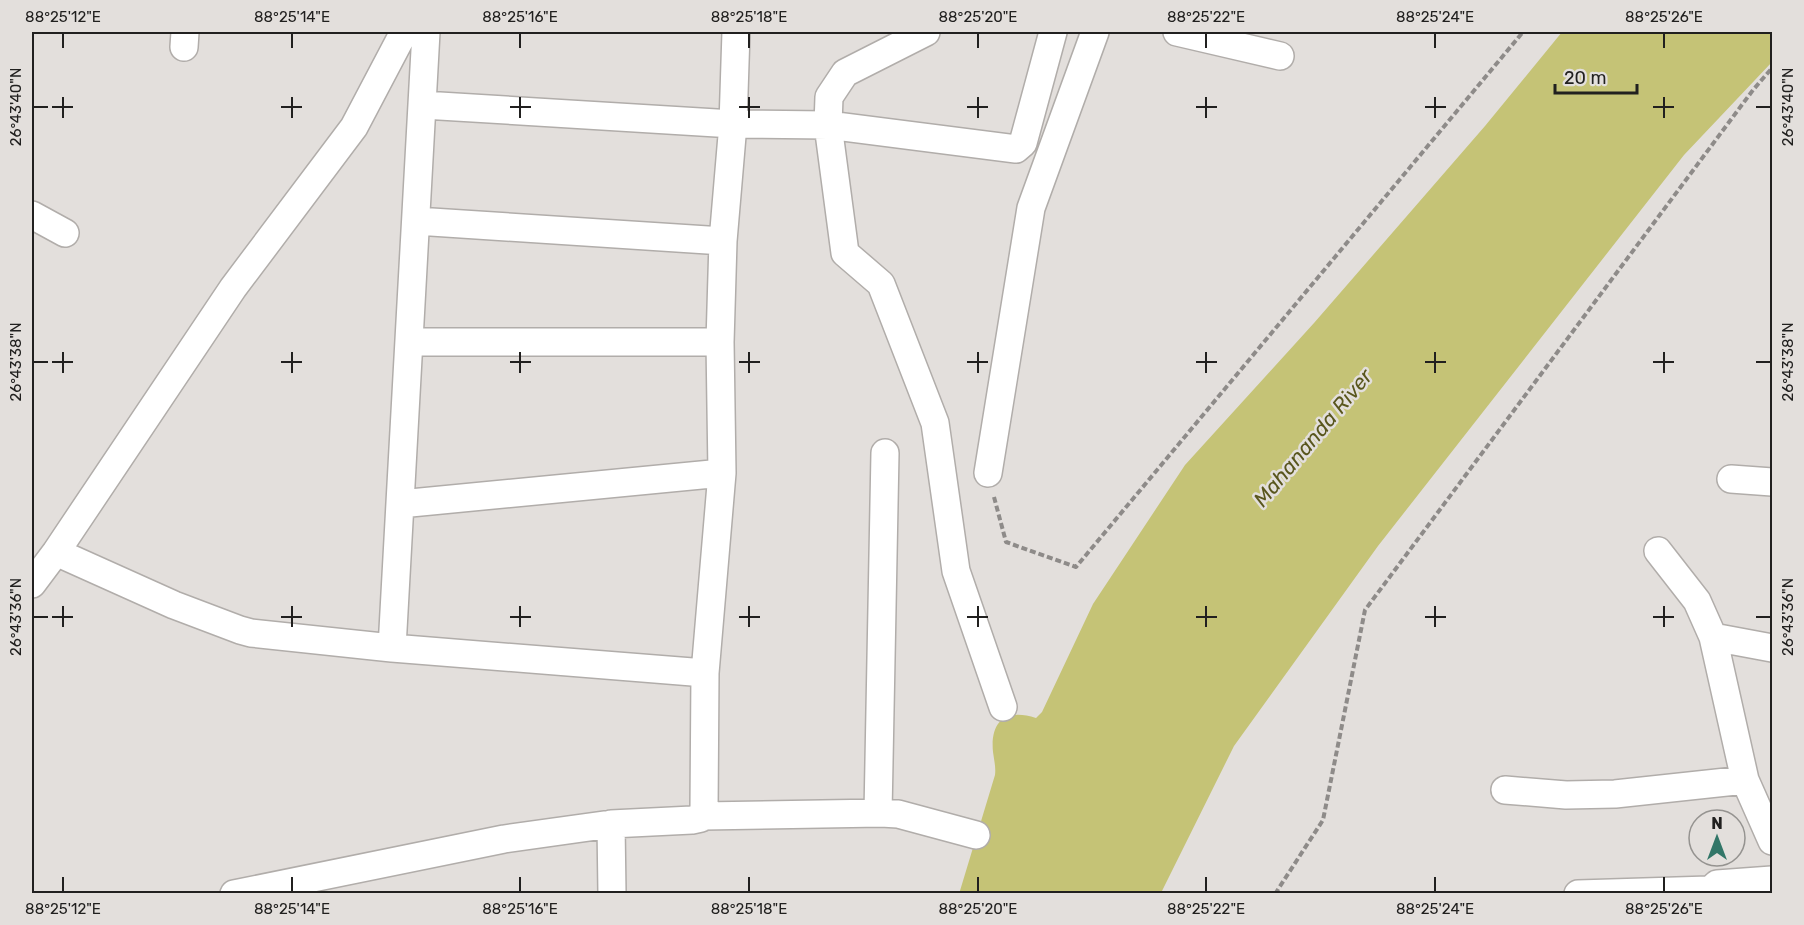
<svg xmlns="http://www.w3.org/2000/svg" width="1804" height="925" font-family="Rubik,sans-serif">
<rect width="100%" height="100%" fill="#e3dfdc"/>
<!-- water -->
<path fill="#c5c376" d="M 1562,32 L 1772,32 L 1772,62 L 1684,155 L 1378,546 L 1234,746 L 1161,893 L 959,894 L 995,775 C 996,767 994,760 993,752 C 990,721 1006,708 1036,718 L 1042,712 L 1093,604 L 1185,465 L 1314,323 L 1485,126 Z"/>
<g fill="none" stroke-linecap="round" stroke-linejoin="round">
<defs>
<path id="minor" d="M 926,32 L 845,73 L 829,97 L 828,125 L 845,253 L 881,284 L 935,423 L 956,571 L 1003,707
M 1177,32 L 1280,56
M 184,47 L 185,32
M 423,105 L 733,124 L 828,125 L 1016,149 L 1023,143 L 1053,32
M 32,215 L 65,233
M 416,221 L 723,241
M 410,342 L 720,342
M 988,473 L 1031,208 L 1095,32
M 1731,479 L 1772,482
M 400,504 L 722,473
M 1658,551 L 1697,601 L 1713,637 L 1745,780 L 1772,841
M 56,552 L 174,605 L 240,630 L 251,633 L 392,648 L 705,673
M 32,584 L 56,552 L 233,288 L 354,127 L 404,32
M 1713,637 L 1772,648
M 392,648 L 426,32
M 1505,790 L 1566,795 L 1615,794 L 1745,780
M 878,813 L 885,453
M 703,816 L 881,813 L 898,814 L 976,835
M 611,824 L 612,894
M 234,894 L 504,839 L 611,824 L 692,820 L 701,818 L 704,811 L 705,673 L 722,473 L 720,342 L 723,241 L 733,124 L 736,32
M 1578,894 L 1709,890
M 1706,894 L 1717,884 L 1772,880"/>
</defs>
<!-- minor casing -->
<use href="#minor" stroke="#b1adaa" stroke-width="30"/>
<!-- path -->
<path stroke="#8e8b89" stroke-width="4" stroke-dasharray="6 3" stroke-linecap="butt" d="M 994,497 L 1006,542 L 1076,567 L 1523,32
M 1275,894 L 1323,820 L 1365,610 L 1753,90 L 1772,68"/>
<!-- minor -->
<use href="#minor" stroke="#fff" stroke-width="27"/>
</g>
<!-- ticks -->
<path fill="none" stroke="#21201f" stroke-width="2" d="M 63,33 L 63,48M 292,33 L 292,48M 520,33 L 520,48M 749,33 L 749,48M 978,33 L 978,48M 1206,33 L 1206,48M 1435,33 L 1435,48M 1664,33 L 1664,48M 63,97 L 63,118M 292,97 L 292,118M 520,97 L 520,118M 749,97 L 749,118M 978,97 L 978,118M 1206,97 L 1206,118M 1435,97 L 1435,118M 1664,97 L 1664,118M 33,107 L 48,107M 52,107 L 73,107M 281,107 L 302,107M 510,107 L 531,107M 739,107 L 760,107M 967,107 L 988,107M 1196,107 L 1217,107M 1425,107 L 1446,107M 1653,107 L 1674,107M 1756,107 L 1771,107M 63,352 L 63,373M 292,352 L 292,373M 520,352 L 520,373M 749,352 L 749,373M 978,352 L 978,373M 1206,352 L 1206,373M 1435,352 L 1435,373M 1664,352 L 1664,373M 33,362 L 48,362M 52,362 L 73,362M 281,362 L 302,362M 510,362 L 531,362M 739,362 L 760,362M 967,362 L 988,362M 1196,362 L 1217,362M 1425,362 L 1446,362M 1653,362 L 1674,362M 1756,362 L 1771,362M 63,606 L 63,627M 292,606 L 292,627M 520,606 L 520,627M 749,606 L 749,627M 978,606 L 978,627M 1206,606 L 1206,627M 1435,606 L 1435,627M 1664,606 L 1664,627M 33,617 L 48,617M 52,617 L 73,617M 281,617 L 302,617M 510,617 L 531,617M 739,617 L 760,617M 967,617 L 988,617M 1196,617 L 1217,617M 1425,617 L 1446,617M 1653,617 L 1674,617M 1756,617 L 1771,617M 63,877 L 63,892M 292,877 L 292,892M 520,877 L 520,892M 749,877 L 749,892M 978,877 L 978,892M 1206,877 L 1206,892M 1435,877 L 1435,892M 1664,877 L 1664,892"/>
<g text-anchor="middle" stroke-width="5" stroke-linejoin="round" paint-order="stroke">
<!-- water labels -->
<g font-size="21" font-style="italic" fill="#59561d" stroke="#e3dfdc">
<text transform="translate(1313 438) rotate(-50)" y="7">Mahananda River</text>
</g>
</g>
<!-- border -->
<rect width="1804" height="925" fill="none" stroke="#e3dfdc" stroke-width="66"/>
<!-- north arrow -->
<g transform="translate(1717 838)"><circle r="28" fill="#e3dfdc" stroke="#959390" stroke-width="1.5"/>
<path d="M0-4.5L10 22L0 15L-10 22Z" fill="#327668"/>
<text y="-9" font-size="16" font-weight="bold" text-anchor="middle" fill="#21201f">N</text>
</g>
<!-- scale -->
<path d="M1555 84v9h82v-9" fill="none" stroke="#21201f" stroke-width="3"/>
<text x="1564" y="84" font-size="18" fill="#21201f" stroke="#e3dfdc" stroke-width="4.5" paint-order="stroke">20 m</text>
<rect x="33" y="33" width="1738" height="859" fill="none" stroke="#21201f" stroke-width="2"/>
<g font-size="15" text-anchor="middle" fill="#21201f">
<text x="63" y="22">88°25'12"E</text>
<text x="292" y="22">88°25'14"E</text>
<text x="520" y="22">88°25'16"E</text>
<text x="749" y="22">88°25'18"E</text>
<text x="978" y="22">88°25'20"E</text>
<text x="1206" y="22">88°25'22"E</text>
<text x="1435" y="22">88°25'24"E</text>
<text x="1664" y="22">88°25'26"E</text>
<text transform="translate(16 107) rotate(-90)" y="5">26°43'40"N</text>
<text transform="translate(1788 107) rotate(-90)" y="5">26°43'40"N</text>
<text transform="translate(16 362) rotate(-90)" y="5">26°43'38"N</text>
<text transform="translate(1788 362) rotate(-90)" y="5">26°43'38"N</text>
<text transform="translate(16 617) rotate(-90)" y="5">26°43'36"N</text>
<text transform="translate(1788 617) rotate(-90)" y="5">26°43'36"N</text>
<text x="63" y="914">88°25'12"E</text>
<text x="292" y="914">88°25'14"E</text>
<text x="520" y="914">88°25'16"E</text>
<text x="749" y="914">88°25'18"E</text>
<text x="978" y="914">88°25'20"E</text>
<text x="1206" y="914">88°25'22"E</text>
<text x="1435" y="914">88°25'24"E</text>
<text x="1664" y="914">88°25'26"E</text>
</g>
</svg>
